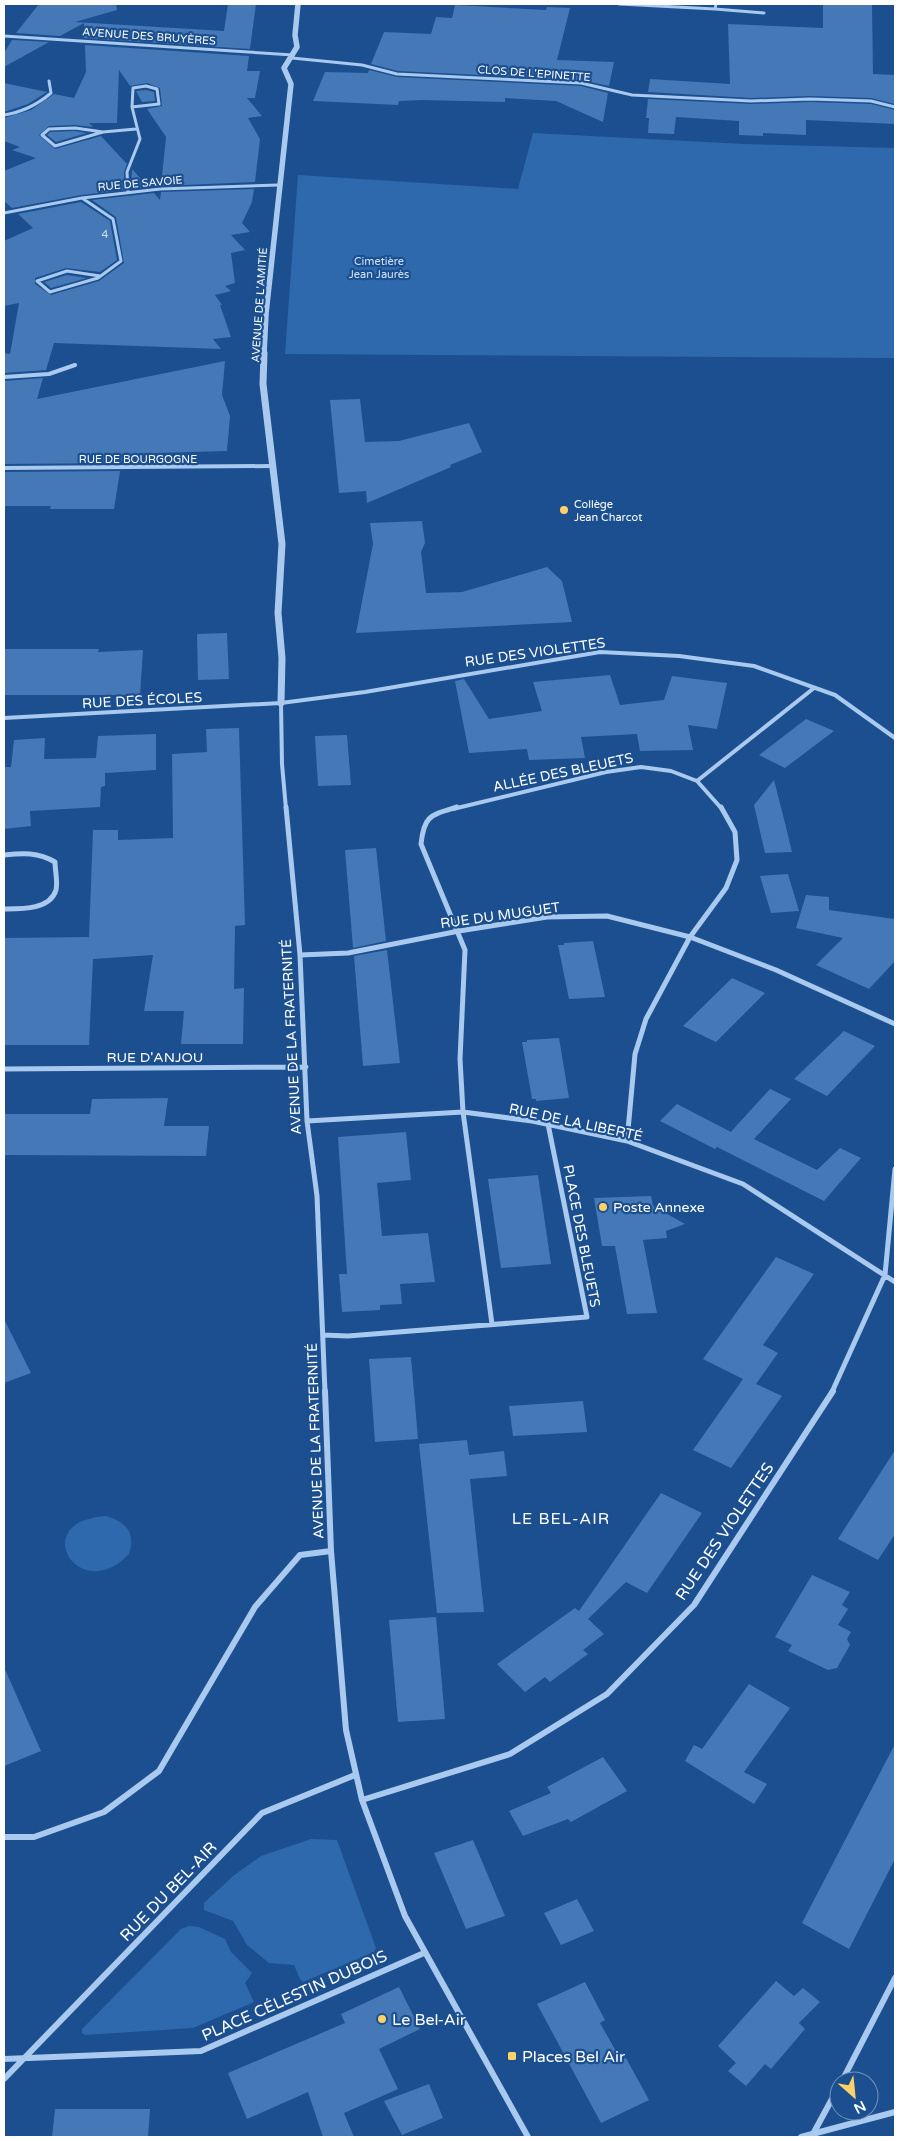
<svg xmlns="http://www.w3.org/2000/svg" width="899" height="2141" font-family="'Varela Round',sans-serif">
<rect width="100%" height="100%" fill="#1b4f8f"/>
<!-- green -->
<path fill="#2e69ad" d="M 533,133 L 744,144 L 895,148 L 895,358 L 285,354 L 298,175 L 518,189 Z
M 106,1516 C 126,1522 136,1532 129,1554 C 79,1607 26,1521 106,1516 Z
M 311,1839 L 337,1840 L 376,1948 L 374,1952 L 303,1982 L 300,1979 L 294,1965 L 269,1963 L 247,1945 L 233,1921 L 204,1910 L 204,1903 L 233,1876 L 261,1856 Z
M 189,1926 L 199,1927 L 225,1939 L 231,1952 L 252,1973 L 245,1983 L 254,2002 L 193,2028 L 85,2035 L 82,2033 L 82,2029 L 181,1929 Z"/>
<!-- building -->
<path fill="#4478b7" d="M 39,4 L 116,4 L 117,10 L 75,22 L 224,31 L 228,4 L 256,4 L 250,49 L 84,38 L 84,23 L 60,36 L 16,33 Z
M 823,4 L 872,4 L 873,74 L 895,75 L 895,104 L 871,98 L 810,96 L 751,98 L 648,92 L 650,79 L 730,84 L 728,24 L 823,28 Z
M 455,5 L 546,10 L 547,7 L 570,8 L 557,60 L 614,62 L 609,86 L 581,80 L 398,71 L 371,64 L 384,32 L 431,34 L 436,17 L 452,18 Z
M 12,40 L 49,42 L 4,67 L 4,53 Z
M 85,45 L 249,56 L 247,71 L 260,71 L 255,98 L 247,98 L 262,116 L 248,118 L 260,139 L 255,182 L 161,186 L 166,137 L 147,109 L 162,106 L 160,88 L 147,83 L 130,86 L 119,70 L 117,123 L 89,123 L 93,127 L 75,125 L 49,126 L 39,135 L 55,149 L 101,136 L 127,164 L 124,172 L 124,190 L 81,195 L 12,208 L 4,201 L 4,171 L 36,158 L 12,150 L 20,147 L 4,141 L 4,118 L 31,110 L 54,94 L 74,98 L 86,72 Z
M 369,70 L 397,77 L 581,86 L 608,93 L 603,122 L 556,101 L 505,98 L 505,102 L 422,100 L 399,101 L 398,105 L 313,101 L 325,72 L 368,73 Z
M 4,83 L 47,92 L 28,104 L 4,112 Z
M 146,90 L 154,92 L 155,101 L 142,102 L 136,91 Z
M 648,99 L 751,104 L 810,102 L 871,104 L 895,110 L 895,124 L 806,120 L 806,135 L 763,133 L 763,136 L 739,135 L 739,121 L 676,117 L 674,134 L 648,133 L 649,118 L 646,118 Z
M 75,131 L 87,133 L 56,142 L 47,135 L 50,132 Z
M 132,169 L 148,187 L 131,189 Z
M 254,189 L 252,202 L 242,223 L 250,232 L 231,235 L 245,250 L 231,253 L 235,283 L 225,286 L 231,291 L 215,295 L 222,305 L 220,305 L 231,337 L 213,339 L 221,349 L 54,343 L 46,370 L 4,373 L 4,353 L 10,354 L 19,303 L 4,306 L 4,241 L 33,228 L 18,214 L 81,202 L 110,221 L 117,260 L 100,272 L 66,268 L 35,278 L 35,284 L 51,295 L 99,281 L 124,263 L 116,217 L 92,200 L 154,193 L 160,200 L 161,192 Z
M 67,275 L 87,278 L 51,288 L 44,282 Z
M 225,361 L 222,395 L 230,416 L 227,451 L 123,454 L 122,463 L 4,464 L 4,381 L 43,378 L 37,399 Z
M 360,399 L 365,442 L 399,441 L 469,423 L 482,452 L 450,465 L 451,467 L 367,503 L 366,491 L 339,493 L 330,400 Z
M 120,471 L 114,509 L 50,509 L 51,506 L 4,506 L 4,472 Z
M 422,521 L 425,543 L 421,552 L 426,593 L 462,592 L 547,567 L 562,581 L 572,622 L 356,633 L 373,544 L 370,523 Z
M 227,633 L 229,679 L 198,680 L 197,634 Z
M 4,649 L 99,649 L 98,652 L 143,650 L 140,695 L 4,695 Z
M 610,675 L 620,705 L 664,700 L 672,676 L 727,683 L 717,729 L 688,725 L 693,750 L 640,751 L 637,734 L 581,737 L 585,758 L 529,760 L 527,749 L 469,753 L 455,681 L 464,679 L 489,719 L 542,711 L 533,682 Z
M 806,719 L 834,731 L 785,768 L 759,755 Z
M 239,728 L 245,925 L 235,926 L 234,989 L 244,988 L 243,1044 L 181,1044 L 184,1011 L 144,1011 L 153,955 L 93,959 L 89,1045 L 4,1045 L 4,938 L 89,937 L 93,830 L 118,830 L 118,840 L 173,838 L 172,754 L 207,752 L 206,729 Z
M 156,734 L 156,770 L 105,773 L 105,786 L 101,787 L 100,807 L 30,811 L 31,826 L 4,829 L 4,767 L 11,767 L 14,740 L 45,738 L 44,759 L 96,758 L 98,736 Z
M 347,735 L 351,785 L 318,786 L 315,736 Z
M 774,780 L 785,823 L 792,852 L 765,853 L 754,805 Z
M 376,848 L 386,941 L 353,948 L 345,850 Z
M 788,874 L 799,911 L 771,913 L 760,876 Z
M 806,895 L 829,897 L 829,910 L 895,919 L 895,961 L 869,989 L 816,965 L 843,938 L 796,928 Z
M 593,941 L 605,997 L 569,999 L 558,945 L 564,945 L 564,943 Z
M 387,950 L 400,1063 L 363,1066 L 354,956 Z
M 732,978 L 765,993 L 716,1042 L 683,1026 Z
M 844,1031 L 875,1046 L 827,1096 L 794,1079 Z
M 559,1038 L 569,1098 L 536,1101 L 536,1099 L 532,1099 L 522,1042 L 527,1042 L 527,1040 Z
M 770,1089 L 791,1099 L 754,1139 L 817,1170 L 840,1148 L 861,1158 L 824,1201 L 717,1147 Z
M 168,1098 L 164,1126 L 209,1126 L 206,1156 L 4,1155 L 4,1114 L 90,1114 L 92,1099 Z
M 677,1104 L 731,1132 L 715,1149 L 660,1121 Z
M 406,1132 L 411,1180 L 377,1183 L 382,1236 L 428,1233 L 435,1282 L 400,1284 L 402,1304 L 380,1305 L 380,1310 L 342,1312 L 339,1274 L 347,1274 L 338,1137 Z
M 538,1175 L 551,1264 L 501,1268 L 488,1179 Z
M 651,1196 L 653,1206 L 685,1224 L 666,1231 L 667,1238 L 643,1240 L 657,1313 L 627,1314 L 615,1246 L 602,1246 L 594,1198 Z
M 776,1257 L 814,1274 L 763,1345 L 778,1353 L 756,1384 L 782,1396 L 731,1468 L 693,1450 L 743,1379 L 703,1359 Z
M 4,1319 L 31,1373 L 4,1383 Z
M 411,1357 L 418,1439 L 375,1442 L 369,1359 Z
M 583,1401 L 587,1432 L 513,1436 L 509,1406 Z
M 467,1440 L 469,1455 L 504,1451 L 507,1476 L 470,1479 L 484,1612 L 437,1613 L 419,1444 Z
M 895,1450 L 895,1534 L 878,1560 L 838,1539 Z
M 661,1493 L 702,1513 L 647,1593 L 626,1582 L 588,1619 L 604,1634 L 583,1650 L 588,1654 L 550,1682 L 545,1677 L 525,1692 L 497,1664 L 575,1608 L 579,1611 Z
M 812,1575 L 850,1592 L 842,1605 L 848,1609 L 838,1625 L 851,1632 L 847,1639 L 850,1645 L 837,1668 L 828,1670 L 788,1651 L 792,1645 L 775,1637 Z
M 436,1617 L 445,1719 L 398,1722 L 389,1620 Z
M 4,1667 L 41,1751 L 4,1766 Z
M 749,1684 L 790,1708 L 744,1772 L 767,1784 L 754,1804 L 685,1761 L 694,1745 L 702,1749 Z
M 895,1744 L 895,1859 L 849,1949 L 802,1923 Z
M 603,1757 L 627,1791 L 571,1822 L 568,1819 L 523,1836 L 509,1811 L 551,1793 L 547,1787 Z
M 473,1840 L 505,1916 L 466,1929 L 434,1853 Z
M 577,1899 L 594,1931 L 561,1945 L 544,1913 Z
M 776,1981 L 794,1996 L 803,1988 L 820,2002 L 799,2023 L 805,2029 L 771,2069 L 765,2064 L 746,2086 L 728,2071 L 736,2063 L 718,2046 Z
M 585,1982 L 605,2020 L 600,2023 L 621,2060 L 626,2058 L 649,2100 L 601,2123 L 537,2004 Z
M 399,1987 L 420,2029 L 379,2049 L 398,2089 L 344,2113 L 354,2137 L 323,2137 L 308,2092 L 247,2119 L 228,2073 L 345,2023 L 341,2014 Z
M 429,2084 L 443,2118 L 402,2135 L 384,2101 Z
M 55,2109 L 150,2109 L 148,2137 L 52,2137 Z"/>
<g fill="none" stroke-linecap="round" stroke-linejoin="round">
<!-- minor-far3 -->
<path stroke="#a9c9ee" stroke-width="3" d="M 619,4 L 715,9 L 716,4
M 715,9 L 764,13
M 4,36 L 293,55
M 292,58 L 362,65 L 397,74 L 581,83 L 632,95 L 751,101 L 810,99 L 871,101 L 895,107
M 146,86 L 157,89 L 159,104 L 132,107 L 133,88 Z
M 4,115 C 23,112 37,105 51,93 L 49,81
M 75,128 L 103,132 L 55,146 L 42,135 L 49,129 Z
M 103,132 L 136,129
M 128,192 L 127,172 L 140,139 L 132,107
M 82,198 L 113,219 L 121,261 L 98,278 L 50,292 L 37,281 L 67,271 L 100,276
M 4,213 L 82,198 L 160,189 L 279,185"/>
<!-- minor-far2 -->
<path stroke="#a9c9ee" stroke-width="4" d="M 4,377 L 49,374 L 75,365
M 4,468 L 272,466
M 281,703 L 282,764 L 286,809
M 4,718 L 281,703 L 365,692 L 600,652 L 679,656 L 754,666 L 835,695 L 895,738
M 697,781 L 814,688
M 453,809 L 606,772 L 641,767 L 671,771 L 697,781 L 722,809"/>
<!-- minor-far1 -->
<path stroke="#a9c9ee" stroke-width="5" d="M 286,807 L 300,955 L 307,1121 L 317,1196 L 325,1392
M 457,807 C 431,815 424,815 421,844 L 465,950 L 460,1059 L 463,1112 L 492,1324
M 4,855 C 23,853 38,852 55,862 C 55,871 58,881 56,890 C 50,910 21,909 4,909
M 300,955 L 348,953 L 459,931 L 547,917 L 607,916 L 690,937 L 776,970 L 895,1024
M 4,1069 L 306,1067
M 307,1121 L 463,1112 L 532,1121 L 627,1141 L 743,1184 L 895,1282
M 627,1141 L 635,1054 L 646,1019 L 690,937 L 726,888 L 737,860 L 735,832 L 721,807
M 323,1335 L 348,1336 L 587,1317 L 548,1124
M 832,1392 L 885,1275 L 895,1169"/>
<!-- minor -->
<path stroke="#a9c9ee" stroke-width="6" d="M 325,1391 L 331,1551 L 346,1730 L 362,1800 L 405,1916 L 528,2137
M 362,1800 L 510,1754 L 607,1694 L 694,1605 L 833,1391
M 4,1837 L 34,1837 L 104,1812 L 159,1771 L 255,1607 L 300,1555 L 331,1551
M 4,2059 L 201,2051 L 424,1953
M 4,2079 L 262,1813 L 355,1775
M 842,2081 L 895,1978
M 813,2134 L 839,2086
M 801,2137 L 895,2112"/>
<!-- tertiary-far1 -->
<path stroke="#a9c9ee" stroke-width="5.5" d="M 264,354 L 266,314 L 291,84 L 284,68 L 297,47 L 295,35 L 298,4"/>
<!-- tertiary -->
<path stroke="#a9c9ee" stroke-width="7" d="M 264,353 L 263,384 L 282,544 L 278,613 L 282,658 L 281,703"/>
</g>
<!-- markers -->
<g fill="#ffd166" stroke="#1b4f8f" stroke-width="2">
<circle cx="564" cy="510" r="5"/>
<circle cx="603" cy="1207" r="5"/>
<circle cx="382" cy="2019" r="5"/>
<rect x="507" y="2051" width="10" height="10" rx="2.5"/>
</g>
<g text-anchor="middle" stroke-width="4.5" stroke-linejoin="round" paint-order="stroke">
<!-- far-street labels -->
<g font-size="11" fill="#fff" stroke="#1b4f8f">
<text transform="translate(149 36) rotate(4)" y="4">AVENUE DES BRUYÈRES</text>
<text transform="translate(534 73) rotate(4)" y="4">CLOS DE L'EPINETTE</text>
<text transform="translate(140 183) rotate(-5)" y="4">RUE DE SAVOIE</text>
<text transform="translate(259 305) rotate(-86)" y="4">AVENUE DE L'AMITIÉ</text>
<text x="138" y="463">RUE DE BOURGOGNE</text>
</g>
<!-- number labels -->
<g font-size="11" fill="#d0dded">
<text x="105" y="238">4</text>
</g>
<!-- far-park labels -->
<g font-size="11" fill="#cfe3fa" stroke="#1b4f8f">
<text x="379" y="265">Cimetière<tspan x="379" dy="13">Jean Jaurès</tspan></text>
</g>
<!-- far-poi labels -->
<g font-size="11" fill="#fff" stroke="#1b4f8f" text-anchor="start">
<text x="574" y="508">Collège<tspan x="574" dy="13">Jean Charcot</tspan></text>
</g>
<!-- street labels -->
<g font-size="14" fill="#fff" stroke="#1b4f8f">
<text transform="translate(535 652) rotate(-8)" y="5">RUE DES VIOLETTES</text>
<text transform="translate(142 700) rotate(-3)" y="5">RUE DES ÉCOLES</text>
<text transform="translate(563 772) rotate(-12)" y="5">ALLÉE DES BLEUETS</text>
<text transform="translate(500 915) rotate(-8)" y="5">RUE DU MUGUET</text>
<text transform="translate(291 1037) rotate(-93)" y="5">AVENUE DE LA FRATERNITÉ</text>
<text x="155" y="1062">RUE D'ANJOU</text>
<text transform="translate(576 1122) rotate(12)" y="5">RUE DE LA LIBERTÉ</text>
<text transform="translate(582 1236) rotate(79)" y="5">PLACE DES BLEUETS</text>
<text transform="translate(315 1441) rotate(-92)" y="5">AVENUE DE LA FRATERNITÉ</text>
</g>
<!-- poi labels -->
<g font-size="14" fill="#fff" stroke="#1b4f8f" text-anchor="start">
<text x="613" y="1212">Poste Annexe</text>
</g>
<!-- quarter labels -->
<g font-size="16" letter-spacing="1" fill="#fff" stroke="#1b4f8f">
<text x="561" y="1524">LE BEL-AIR</text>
</g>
<!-- near-street labels -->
<g font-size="16" fill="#fff" stroke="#1b4f8f">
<text transform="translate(724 1531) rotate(-56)" y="6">RUE DES VIOLETTES</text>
<text transform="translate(168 1891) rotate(-46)" y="6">RUE DU BEL-AIR</text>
<text transform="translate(294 1995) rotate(-24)" y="6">PLACE CÉLESTIN DUBOIS</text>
</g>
<!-- near-poi labels -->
<g font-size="16" fill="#fff" stroke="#1b4f8f" text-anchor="start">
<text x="392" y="2025">Le Bel-Air</text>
<text x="522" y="2062">Places Bel Air</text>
</g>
</g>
<!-- border -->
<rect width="899" height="2141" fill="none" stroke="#ffffff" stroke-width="10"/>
<!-- north arrow -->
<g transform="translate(854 2096) rotate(153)"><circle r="24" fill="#1b4f8f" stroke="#7695bc"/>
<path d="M0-4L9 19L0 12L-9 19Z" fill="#ffd166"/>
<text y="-8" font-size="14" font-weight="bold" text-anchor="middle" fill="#ffffff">N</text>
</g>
</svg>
